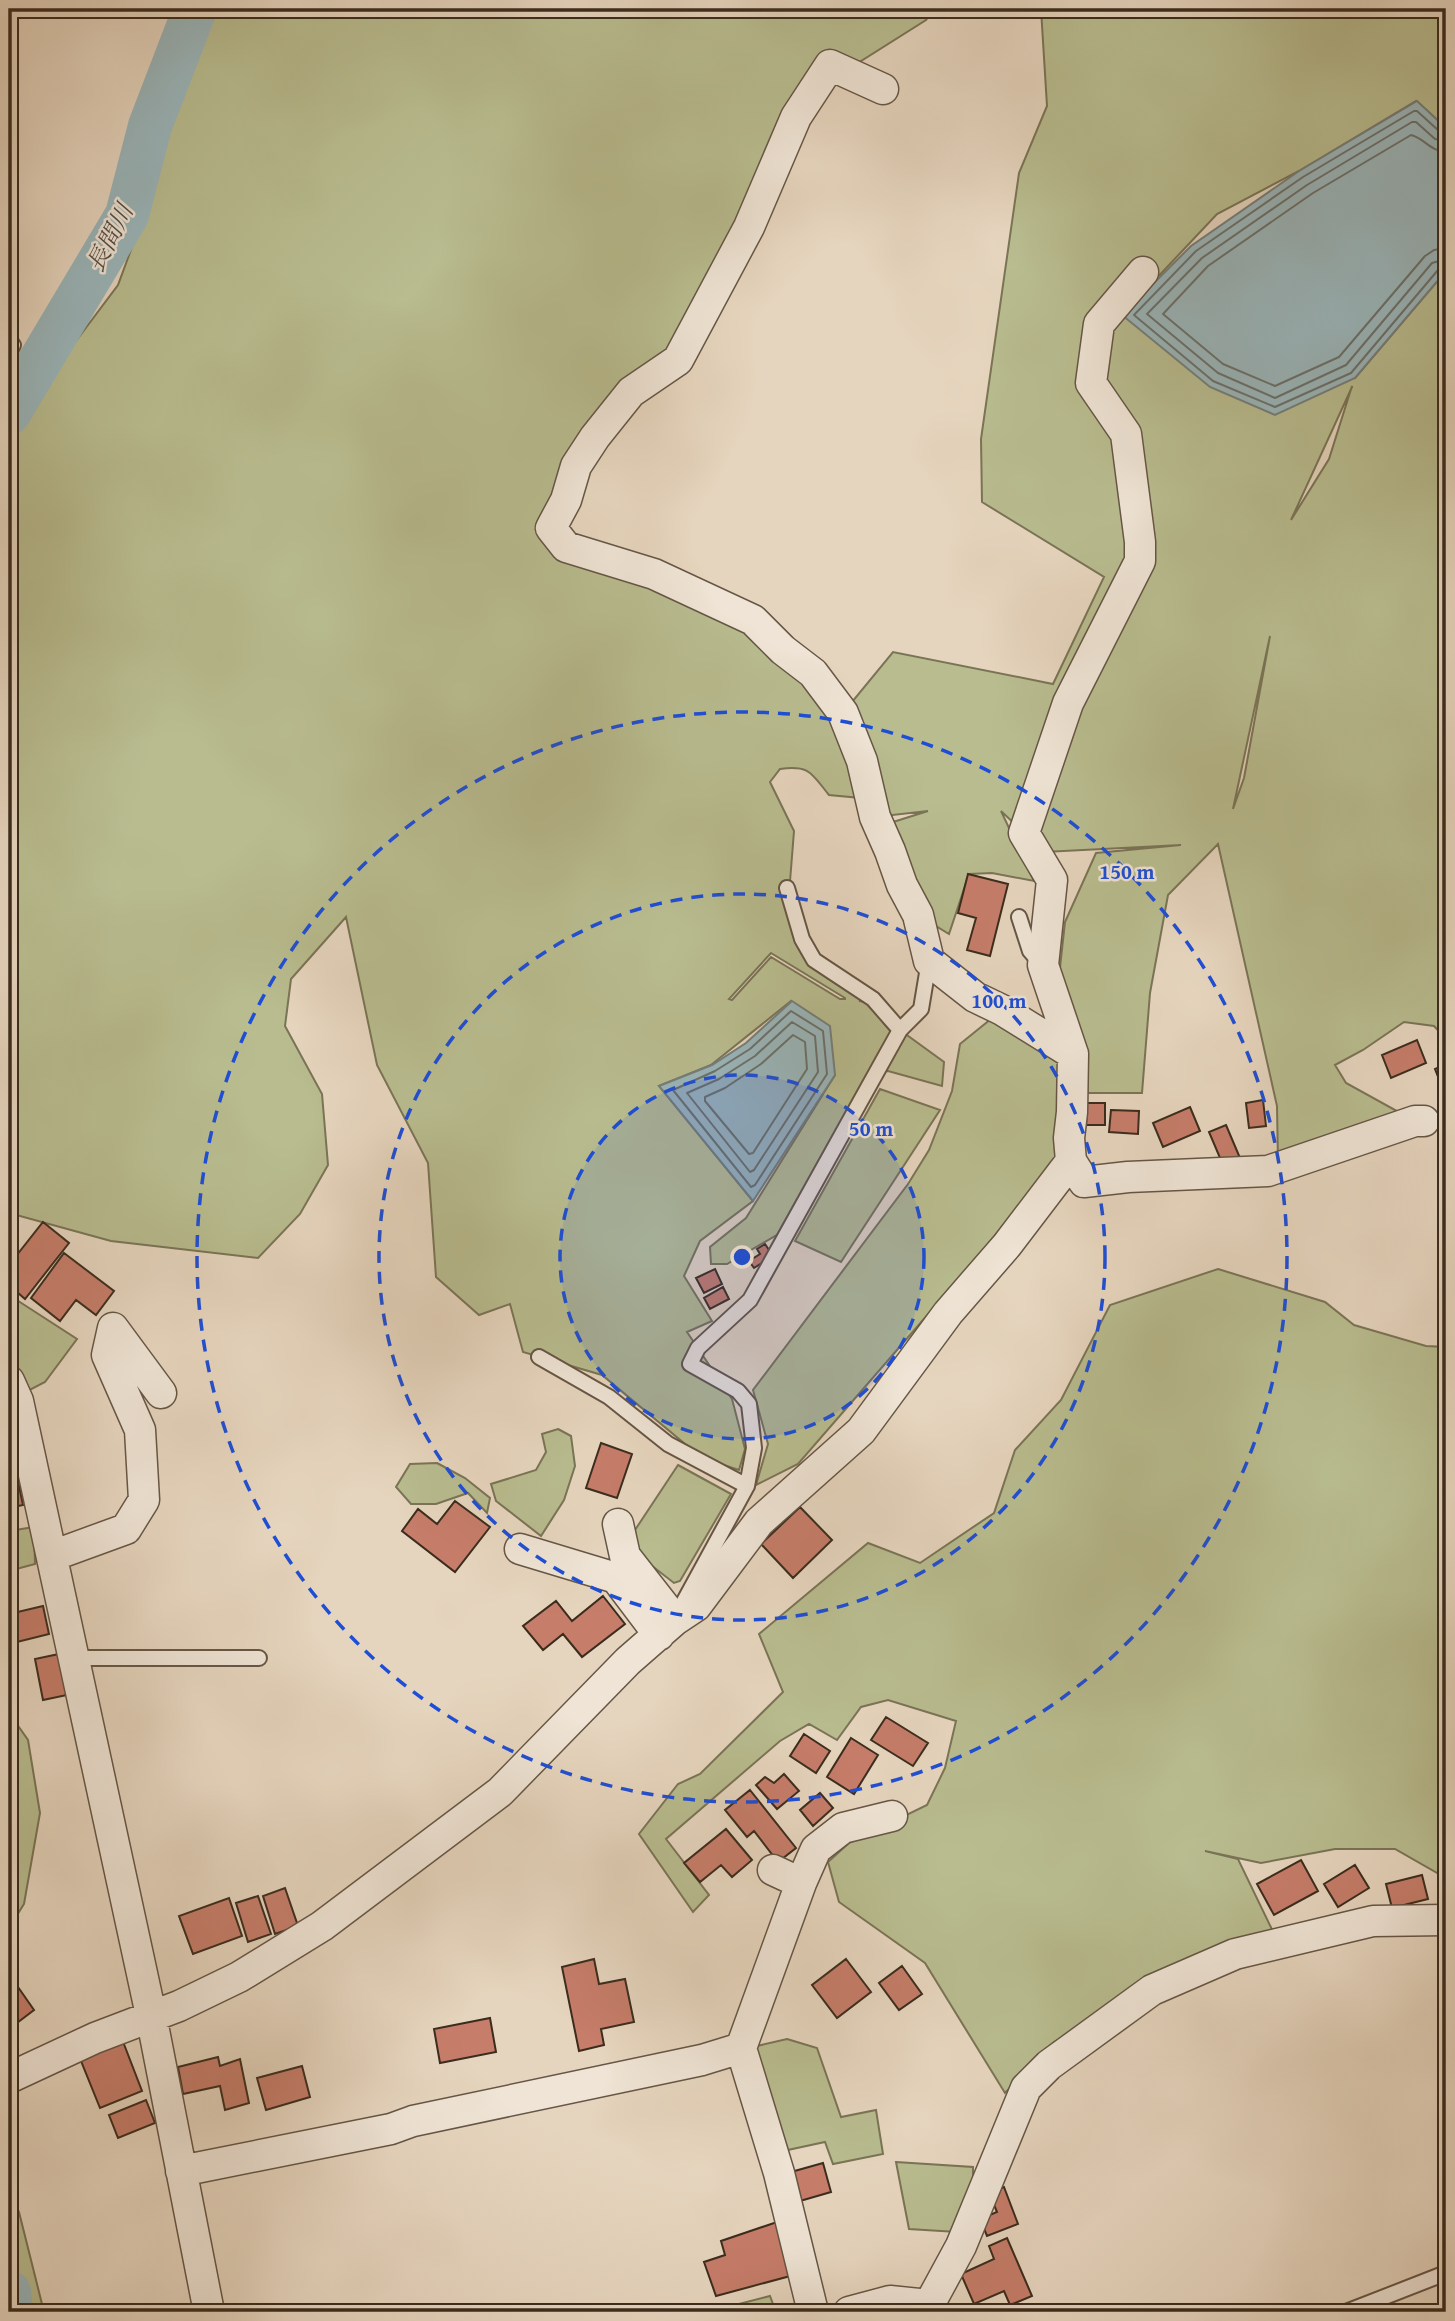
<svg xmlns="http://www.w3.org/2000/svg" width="1455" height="2321" font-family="'Gentium Book Plus','Noto Serif JP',serif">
<rect width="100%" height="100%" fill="#e6d5be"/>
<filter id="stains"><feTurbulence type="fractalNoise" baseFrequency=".00286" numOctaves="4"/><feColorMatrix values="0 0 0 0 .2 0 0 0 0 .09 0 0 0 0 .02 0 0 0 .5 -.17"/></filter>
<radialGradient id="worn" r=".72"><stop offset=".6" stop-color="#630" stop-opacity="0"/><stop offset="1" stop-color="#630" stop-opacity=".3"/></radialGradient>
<!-- green -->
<path fill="#b8bc8f" stroke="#7a7456" stroke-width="2" fill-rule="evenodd" d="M 208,9 L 934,9 L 926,20 L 850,68 L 830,65 L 678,360 L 631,392 L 549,522 L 724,607 L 843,713 L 893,652 L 1053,684 L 1104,577 L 982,502 L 981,439 L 1019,173 L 1047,106 L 1041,9 L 1446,9 L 1446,128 L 1416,101 L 1299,171 L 1217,214 L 1122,315 L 1355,378 L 1446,271 L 1446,1039 L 1434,1026 L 1404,1022 L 1363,1050 L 1335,1065 L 1346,1083 L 1415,1121 L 1278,1163 L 1277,1106 L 1218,844 L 1168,895 L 1150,993 L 1142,1093 L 1088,1093 L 1077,1042 L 1058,986 L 1065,922 L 1096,853 L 1181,845 L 1044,852 L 1001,811 L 1034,881 L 992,873 L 969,874 L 949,934 L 918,915 L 890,823 L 928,811 L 875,817 L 871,799 L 829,795 C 811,773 810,765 780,769 L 770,782 L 794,831 L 789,894 L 811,955 L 874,1001 L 859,1001 L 867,1002 L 900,1030 L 944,1062 L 942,1086 L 888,1071 L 872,1072 L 794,1225 L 727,1264 L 711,1264 L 710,1247 L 746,1218 L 835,1075 L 791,1001 L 711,1065 L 659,1086 L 753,1201 L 700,1241 L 684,1276 L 712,1321 L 687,1332 L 732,1399 L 745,1449 L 739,1470 L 702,1458 L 602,1375 L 523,1352 L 510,1304 L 479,1315 L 436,1277 L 428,1163 L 377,1065 L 346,917 L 291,979 L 285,1026 L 322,1094 L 328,1165 L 300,1214 L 258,1258 L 111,1241 L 9,1213 L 9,430 L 118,285 L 150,198 L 175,100 L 206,22 ZM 1352,386 L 1329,459 L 1291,520 L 1352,387 ZM 1270,636 L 1244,778 L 1233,809 ZM 771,953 L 845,998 L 845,999 L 840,999 L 771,957 L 732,1000 L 729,999 Z
M 1002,1010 L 1073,1054 L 1069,1138 L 1025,1199 L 963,1274 L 798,1464 L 756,1485 L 768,1444 L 753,1390 L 908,1184 L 929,1150 L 952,1091 L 960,1044 Z
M 880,1089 L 940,1110 L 841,1262 L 795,1241 Z
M 1218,1269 L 1325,1302 L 1354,1325 L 1426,1346 L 1446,1347 L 1446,1878 L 1395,1849 L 1335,1849 L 1261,1863 L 1205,1851 L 1238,1859 L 1279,1944 L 1211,1965 L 1054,2042 L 1005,2093 L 925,1963 L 839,1902 L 828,1862 L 849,1843 L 927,1805 L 945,1768 L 956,1721 L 888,1700 L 861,1707 L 837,1740 L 809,1724 L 780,1741 L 666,1839 L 709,1895 L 693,1912 L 639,1834 L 678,1784 L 700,1774 L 783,1692 L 759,1634 L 868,1543 L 920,1563 L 994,1513 L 1015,1450 L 1061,1400 L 1110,1305 Z
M 9,1295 L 77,1339 L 45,1382 L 22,1394 L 9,1370 Z
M 558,1429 L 571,1436 L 575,1466 L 564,1500 L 541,1536 L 496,1501 L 491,1484 L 536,1470 L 546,1452 L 542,1434 Z
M 437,1463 L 465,1478 L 490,1498 L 487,1513 L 468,1493 L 436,1504 L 411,1504 L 396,1487 L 410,1464 Z
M 678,1465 L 731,1494 L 680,1581 L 674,1583 L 638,1555 L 635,1530 Z
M 34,1527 L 35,1564 L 9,1571 L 9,1531 Z
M 9,1713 L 28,1740 L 40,1813 L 24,1904 L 9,1928 Z
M 787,2039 L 817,2048 L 841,2117 L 876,2110 L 883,2154 L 833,2164 L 825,2142 L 783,2151 L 755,2052 L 757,2046 Z
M 896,2162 L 973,2167 L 973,2185 L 957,2232 L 909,2229 Z
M 9,2191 L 19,2212 L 44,2312 L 9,2312 Z
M 770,2296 L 776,2312 L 708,2312 Z"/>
<!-- water -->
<path fill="#9ab6bb" stroke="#747f7c" stroke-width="2" d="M 1417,101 L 1446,128 L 1446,271 L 1355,378 L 1275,415 L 1210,387 L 1122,315 L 1191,246 L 1299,171 Z
M 792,1001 L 830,1026 L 835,1075 L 753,1201 L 659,1086 L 712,1065 L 746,1043 Z"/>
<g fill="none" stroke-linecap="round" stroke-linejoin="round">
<!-- shore -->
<path stroke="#6a716c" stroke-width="2" d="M 1446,132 L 1439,131 L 1417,111 L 1414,111 L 1303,177 L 1196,251 L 1134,315 L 1213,381 L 1275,407 L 1351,373 L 1438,270 L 1446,267
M 1446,141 L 1435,139 L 1416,122 L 1412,122 L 1307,185 L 1202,258 L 1147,314 L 1218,373 L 1275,398 L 1346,365 L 1432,263 L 1446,259
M 1446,152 C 1430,151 1424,138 1411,135 L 1313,193 L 1208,266 L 1163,314 L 1223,364 L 1275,386 L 1339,357 L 1425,256 L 1434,250 L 1446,248
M 791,1011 L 823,1031 L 827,1074 L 755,1185 L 751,1187 L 673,1090 L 715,1071 L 750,1049 Z
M 792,1022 L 815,1036 L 818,1072 L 754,1170 L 750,1172 L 687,1093 L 719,1079 L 755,1056 Z
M 793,1035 L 805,1042 L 807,1069 L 753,1153 L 749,1154 L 705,1101 L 705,1097 L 725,1088 L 761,1064 Z"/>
<!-- river -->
<path stroke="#9ab6bb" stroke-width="44" d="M 9,413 L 127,215 L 150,126 L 195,9
M 9,2292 L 11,2312"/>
</g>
<!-- building -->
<path fill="#c67d6a" stroke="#3b2c1e" stroke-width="2" d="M 968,874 L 1008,884 L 990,956 L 967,950 L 976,918 L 958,913 Z
M 1417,1040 L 1426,1063 L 1391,1078 L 1382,1055 Z
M 1446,1064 L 1446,1097 L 1435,1069 Z
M 1263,1100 L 1266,1126 L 1249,1128 L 1246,1103 Z
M 1087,1103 L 1105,1103 L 1105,1125 L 1086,1125 Z
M 1190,1107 L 1200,1131 L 1163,1147 L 1153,1123 Z
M 1111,1110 L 1139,1111 L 1138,1134 L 1109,1132 Z
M 1226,1125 L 1240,1158 L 1223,1165 L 1209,1132 Z
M 43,1222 L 69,1243 L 25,1299 L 9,1285 L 9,1265 Z
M 765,1244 L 773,1256 L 754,1268 L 749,1261 L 760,1254 L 757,1249 Z
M 64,1253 L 114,1291 L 96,1315 L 76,1300 L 60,1321 L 31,1298 Z
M 715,1269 L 722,1284 L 704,1293 L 696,1278 Z
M 723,1287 L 729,1299 L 710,1309 L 704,1298 Z
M 601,1443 L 632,1454 L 617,1498 L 586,1488 Z
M 15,1467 L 23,1505 L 9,1508 L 9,1468 Z
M 455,1501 L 490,1527 L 455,1572 L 402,1531 L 418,1509 L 437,1524 Z
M 800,1507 L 832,1540 L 793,1578 L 761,1544 Z
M 603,1596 L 625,1624 L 582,1657 L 563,1634 L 543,1650 L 523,1626 L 556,1601 L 572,1621 Z
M 43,1606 L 49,1634 L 9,1644 L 9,1614 Z
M 59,1654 L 67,1695 L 43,1700 L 35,1659 Z
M 886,1717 L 928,1743 L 913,1766 L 871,1740 Z
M 804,1734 L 830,1751 L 816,1773 L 790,1756 Z
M 851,1738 L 878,1755 L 854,1794 L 827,1777 Z
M 784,1774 L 799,1791 L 777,1809 L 756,1785 L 765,1777 L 774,1783 Z
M 750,1790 L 796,1848 L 778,1862 L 754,1831 L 747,1837 L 725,1810 Z
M 820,1793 L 833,1808 L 813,1826 L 800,1810 Z
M 726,1829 L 752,1860 L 732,1877 L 721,1865 L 700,1882 L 684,1863 Z
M 1301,1860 L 1318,1891 L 1274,1915 L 1257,1884 Z
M 1355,1865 L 1369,1888 L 1338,1907 L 1324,1884 Z
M 1422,1875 L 1428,1899 L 1392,1908 L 1386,1884 Z
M 285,1888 L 298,1926 L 275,1934 L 263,1896 Z
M 258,1896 L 271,1934 L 248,1942 L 236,1903 Z
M 229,1898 L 242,1936 L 193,1954 L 179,1916 Z
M 594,1959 L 599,1984 L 625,1979 L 634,2022 L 601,2029 L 604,2045 L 579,2051 L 562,1967 Z
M 846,1959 L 871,1992 L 837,2018 L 812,1985 Z
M 902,1966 L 922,1994 L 899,2010 L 879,1983 Z
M 18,1987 L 34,2010 L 9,2029 L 9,1994 Z
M 490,2018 L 496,2052 L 440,2063 L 434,2029 Z
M 122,2039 L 142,2091 L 100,2108 L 79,2056 Z
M 218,2057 L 220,2066 L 240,2059 L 249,2103 L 225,2110 L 220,2086 L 183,2094 L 178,2067 Z
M 302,2066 L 310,2097 L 266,2110 L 257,2078 Z
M 146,2100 L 155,2123 L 118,2138 L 109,2115 Z
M 823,2163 L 831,2192 L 800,2201 L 791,2172 Z
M 1004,2187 L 1018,2224 L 987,2236 L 980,2219 L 997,2212 L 989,2193 Z
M 777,2222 L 794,2275 L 716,2296 L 704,2262 L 725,2255 L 721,2241 Z
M 1007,2238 L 1032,2296 L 1010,2305 L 1004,2291 L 974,2304 L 961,2274 L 994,2259 L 989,2246 Z"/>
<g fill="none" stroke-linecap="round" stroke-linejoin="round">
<defs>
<path id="service" d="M 9,343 L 13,345 L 9,352
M 1019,917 L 1030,951 L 1042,965
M 900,1030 L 921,1009 L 929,961
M 539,1357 L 609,1397 L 668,1444 L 747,1486
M 683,1603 L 747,1486 L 754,1448 L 749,1404 L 738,1391 L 690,1364 L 698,1348 L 750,1300 L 900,1030 L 873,999 L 814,960 L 802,939 L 787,888
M 74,1658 L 259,1658
M 1346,2312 L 1446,2273"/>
<path id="minor" d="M 1073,1054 L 1043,965 L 1052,880 L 1024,833 L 1068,703 L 1140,561 L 1140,542 L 1126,434 L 1091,383 L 1099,324 L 1143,272
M 1071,1161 L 1084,1182 L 1128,1177 L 1268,1171 L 1415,1121 L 1424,1121
M 9,1381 L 18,1401 L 151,2015 L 209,2312
M 618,1524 L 625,1556 L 675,1620
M 520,1549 L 616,1578 L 659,1635
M 52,1556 L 126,1529 L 144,1500 L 140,1430 L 107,1355 L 113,1328 L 161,1393
M 773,1870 L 801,1883
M 741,2048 L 801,1883 L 816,1849 L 843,1828 L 892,1816
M 9,2078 L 95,2038 L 179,2006 L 239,1977 L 322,1926 L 500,1792 L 628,1661 L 675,1620 L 696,1606 L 759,1522 L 861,1431 L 948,1313 L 1007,1245 L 1071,1161 L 1069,1138 L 1072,1112 L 1073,1054 L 1002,1010 L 975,997 L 929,961 L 918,915 L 902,885 L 890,851 L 875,817 L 862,761 L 843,713 L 813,673 L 783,650 L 753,620 L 654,574 L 566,547 L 551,528 L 566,500 L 576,466 L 595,437 L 631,392 L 678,360 L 749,227 L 796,117 L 830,65 L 883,89
M 181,2171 L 391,2129 L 413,2121 L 702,2060 L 741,2048 L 779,2173 L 813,2312
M 849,2312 L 890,2301 L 929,2305
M 931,2312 L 929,2305 L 961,2246 L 1026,2088 L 1049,2065 L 1152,1990 L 1235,1954 L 1373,1921 L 1446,1920"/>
</defs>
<!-- service casing -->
<use href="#service" stroke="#665646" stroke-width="18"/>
<!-- minor casing -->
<use href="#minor" stroke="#665646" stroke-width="33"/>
<!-- service -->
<use href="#service" stroke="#efe4d5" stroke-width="14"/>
<!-- minor -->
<use href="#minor" stroke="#efe4d5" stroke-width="30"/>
</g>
<!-- distance rings -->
<circle cx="742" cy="1257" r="182" fill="#1d4ed8" fill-opacity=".12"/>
<g fill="none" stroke="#1d4ed8" stroke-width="3.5" stroke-dasharray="12 9">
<circle cx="742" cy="1257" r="182"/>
<circle cx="742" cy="1257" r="363"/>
<circle cx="742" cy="1257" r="545"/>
</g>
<g text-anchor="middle" stroke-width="5" stroke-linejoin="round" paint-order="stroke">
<!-- water labels -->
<g font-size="24" font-style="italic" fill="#534e45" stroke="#efe4d5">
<text transform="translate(110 238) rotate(-63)" y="8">長間川</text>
</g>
</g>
<circle cx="742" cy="1257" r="10" fill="#1d4ed8" stroke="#efe4d5" stroke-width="3.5"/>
<g font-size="21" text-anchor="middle" font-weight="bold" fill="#1d4ed8" stroke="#efe4d5" stroke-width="5" stroke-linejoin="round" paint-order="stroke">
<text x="1127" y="879">150 m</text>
<text x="999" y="1008">100 m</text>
<text x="871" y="1136">50 m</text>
</g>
<!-- margin -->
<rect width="1455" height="2321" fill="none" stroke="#e6d5be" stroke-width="35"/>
<rect x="10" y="10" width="1434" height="2300" fill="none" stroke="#3b2c1e" stroke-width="3.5"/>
<rect x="18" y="18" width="1420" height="2286" fill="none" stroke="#3b2c1e" stroke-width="2"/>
<rect width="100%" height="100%" filter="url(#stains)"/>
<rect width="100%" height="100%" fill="url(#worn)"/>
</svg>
